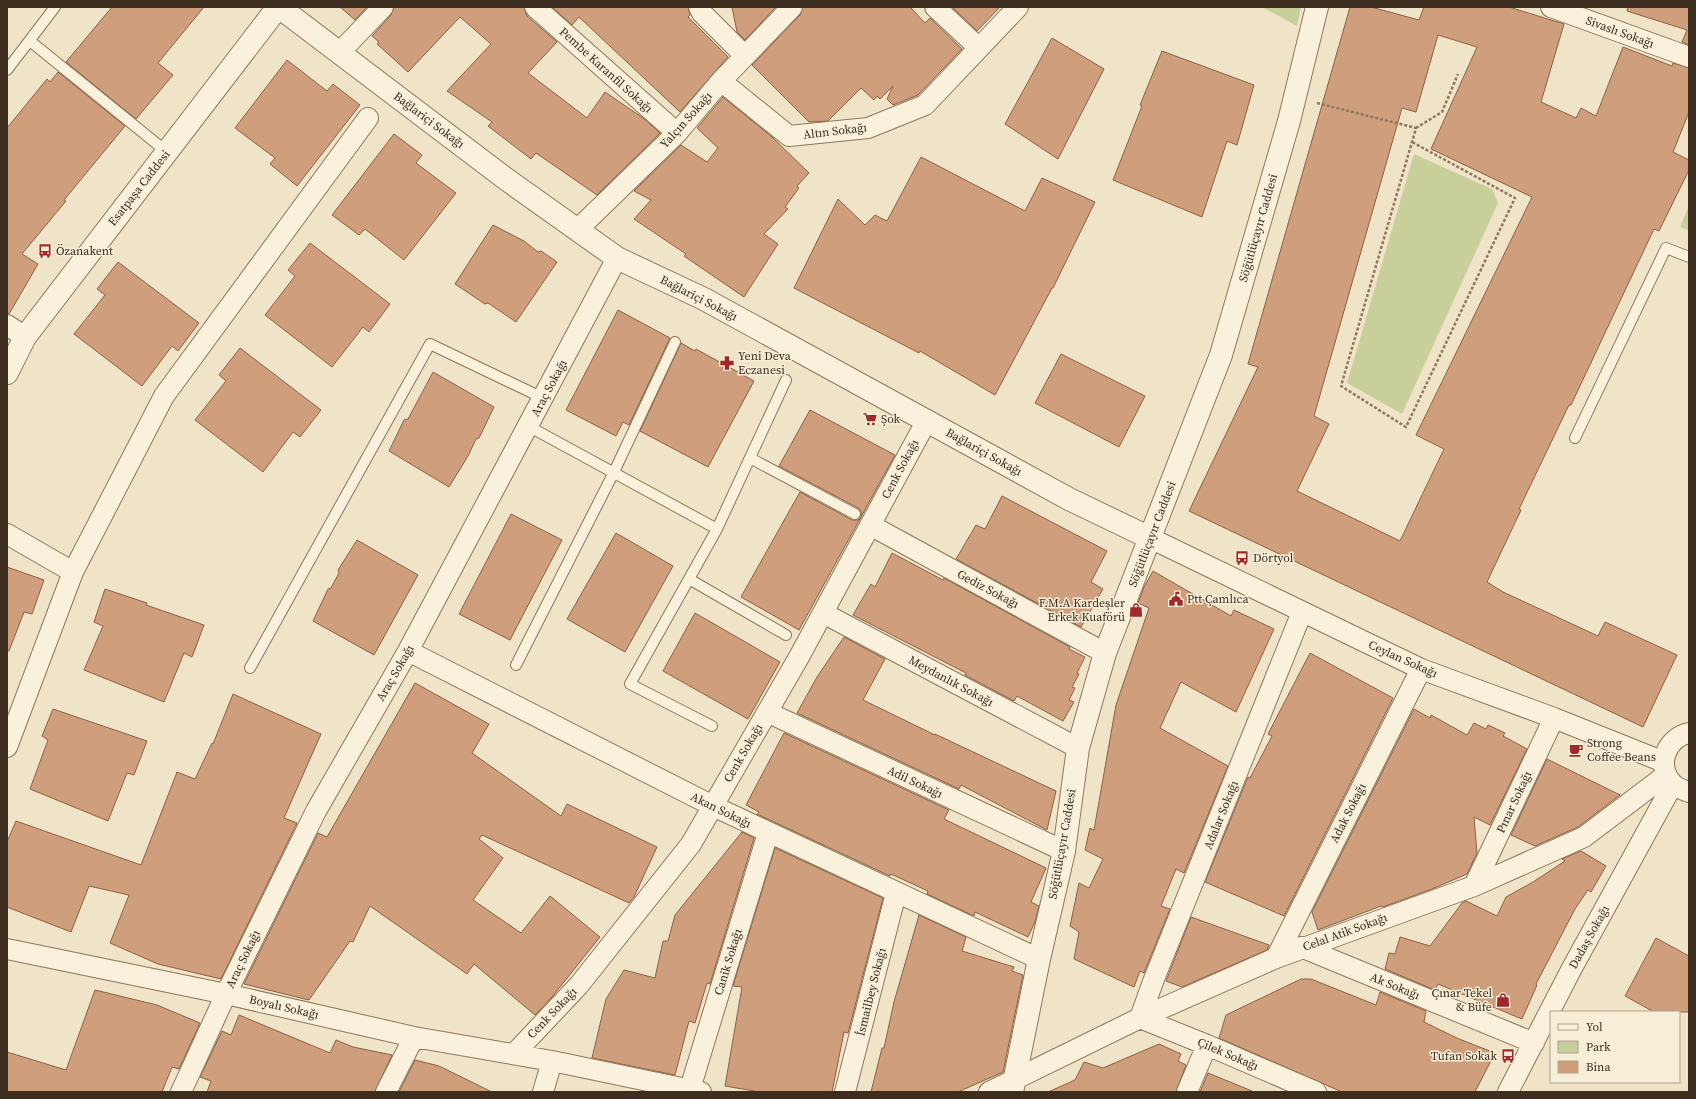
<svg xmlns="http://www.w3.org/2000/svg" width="1696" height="1099" font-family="'Source Serif 4',serif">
<rect width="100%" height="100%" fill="#f0e4c8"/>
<!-- green -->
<path fill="#c9cf9b" d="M 1262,7 L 1301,7 L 1297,26 Z
M 1414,154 L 1492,189 L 1498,203 L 1402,414 L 1347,383 Z
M 1689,205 L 1689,231 L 1680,227 Z"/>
<!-- building -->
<path fill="#cf9f7d" stroke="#8d5f41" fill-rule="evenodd" d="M 112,7 L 204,7 L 158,63 L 173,75 L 136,119 L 66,62 Z
M 340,7 L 367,7 L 355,20 Z
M 394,7 L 524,7 L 527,16 L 557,42 L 528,73 L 587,118 L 605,92 L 643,118 L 660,133 L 597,195 L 536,153 L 531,159 L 488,126 L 492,122 L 447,91 L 491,44 L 460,17 L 408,72 L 377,44 L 379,42 L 372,36 L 391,15 Z
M 552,7 L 688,7 L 690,15 L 688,17 L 728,57 L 680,112 L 579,17 L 572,25 Z
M 732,7 L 776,7 L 745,40 L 737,32 Z
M 803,7 L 910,7 L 925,23 L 930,18 L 962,49 L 918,95 L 893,105 L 887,99 L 893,86 L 880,99 L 877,96 L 874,100 L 861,88 L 828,121 L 809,122 L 752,65 L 800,15 Z
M 952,7 L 1000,7 L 977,31 Z
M 1350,7 L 1371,7 L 1419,20 L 1424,7 L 1509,7 L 1564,24 L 1541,102 L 1576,118 L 1581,108 L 1596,116 L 1623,47 L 1672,66 L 1673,63 L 1689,68 L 1689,112 L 1673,152 L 1689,160 L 1689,170 L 1659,231 L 1654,229 L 1571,405 L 1569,405 L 1519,509 L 1521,510 L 1487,582 L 1503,592 L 1598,636 L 1605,622 L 1677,655 L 1643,727 L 1189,511 L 1258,367 L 1248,364 ZM 1438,35 L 1477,47 L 1431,149 L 1532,197 L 1416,435 L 1444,449 L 1400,541 L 1297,491 L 1329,424 L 1314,416 L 1402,108 L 1416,112 Z
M 1628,7 L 1689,7 L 1689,45 L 1682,42 L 1687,30 L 1627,11 Z
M 1052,38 L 1104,69 L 1058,159 L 1005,124 Z
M 1162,51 L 1254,85 L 1237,145 L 1227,141 L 1202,217 L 1113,180 L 1142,106 L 1140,105 Z
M 287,60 L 327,91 L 333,84 L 360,105 L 297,186 L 270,164 L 275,158 L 235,128 Z
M 58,72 L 125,126 L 64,200 L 66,201 L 22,254 L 38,264 L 9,314 L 7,314 L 7,128 L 47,79 L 50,82 Z
M 723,97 L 772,137 L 809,173 L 797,186 L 799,188 L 785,207 L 788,209 L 764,234 L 778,244 L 744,297 L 684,256 L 686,254 L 634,219 L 651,200 L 634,191 L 681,145 L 707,162 L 718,148 L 697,128 Z
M 394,134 L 422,155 L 416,163 L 456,193 L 404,260 L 365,229 L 359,235 L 332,215 Z
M 921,157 L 1025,211 L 1042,178 L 1095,202 L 1053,288 L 1052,288 L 995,395 L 920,351 L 919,353 L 794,288 L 838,199 L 865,225 L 875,215 L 887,221 Z
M 493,225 L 524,241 L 538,252 L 541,251 L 557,262 L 516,322 L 488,303 L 485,304 L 455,284 Z
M 310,243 L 390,304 L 369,332 L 363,327 L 332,367 L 265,315 L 295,276 L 288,270 Z
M 118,262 L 199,323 L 178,351 L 172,346 L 142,386 L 74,334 L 105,295 L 97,289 Z
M 618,310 L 670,338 L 629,425 L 623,422 L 616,436 L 566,410 Z
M 681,343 L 695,351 L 696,349 L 754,381 L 708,467 L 640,431 Z
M 240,348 L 321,410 L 300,437 L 293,432 L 263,472 L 195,420 L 226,381 L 219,375 Z
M 1061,354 L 1145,396 L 1119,447 L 1035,403 Z
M 433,372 L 494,407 L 479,438 L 476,439 L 468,456 L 449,487 L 389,451 L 404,420 L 408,419 Z
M 810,410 L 895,455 L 799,630 L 741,597 L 800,492 L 852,520 L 858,520 L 861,517 L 861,511 L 858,508 L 779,466 Z
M 1002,496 L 1107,551 L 1091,582 L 1103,589 L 1081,627 L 956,559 L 976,525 L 985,529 Z
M 511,514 L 562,540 L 510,640 L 459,614 Z
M 616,533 L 673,566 L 625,652 L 567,619 Z
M 357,540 L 418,575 L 374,655 L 313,621 L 328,589 L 331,588 L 339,573 L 338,570 Z
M 892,553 L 943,580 L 944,578 L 1070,647 L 1069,649 L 1085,657 L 1077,673 L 1079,674 L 1072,687 L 1075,688 L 1069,700 L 1074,702 L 1063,721 L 1017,696 L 1014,701 L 965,675 L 966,673 L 853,615 L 871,584 L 875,587 Z
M 7,567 L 44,580 L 32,614 L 24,612 L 9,651 L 7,651 Z
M 1153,571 L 1231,616 L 1234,610 L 1274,629 L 1236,712 L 1181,682 L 1160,728 L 1228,766 L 1184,873 L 1176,869 L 1161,906 L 1170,909 L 1144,973 L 1140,971 L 1134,987 L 1074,959 L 1079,932 L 1070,926 L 1079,883 L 1089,888 L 1103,859 L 1085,850 L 1090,828 L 1094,830 L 1116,705 L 1149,608 L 1138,603 L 1144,587 Z
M 105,589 L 147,603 L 146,605 L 204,625 L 192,657 L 184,653 L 164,702 L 84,670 L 103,626 L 94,622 Z
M 695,613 L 780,662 L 748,719 L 663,671 Z
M 844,637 L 885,659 L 863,700 L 935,735 L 935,734 L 1056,791 L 1047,830 L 961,785 L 959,789 L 797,713 L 817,677 Z
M 1310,653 L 1393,698 L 1284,916 L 1205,882 L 1248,777 L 1250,778 L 1272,736 L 1268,734 Z
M 415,683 L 489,724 L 472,753 L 561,816 L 567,804 L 657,847 L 634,897 L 629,903 L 482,835 L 479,839 L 503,858 L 473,900 L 521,933 L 550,896 L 600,937 L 552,997 L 535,1015 L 474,964 L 467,974 L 370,906 L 353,942 L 350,941 L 309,1000 L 244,984 L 318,833 L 327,837 Z
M 233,694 L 321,734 L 284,818 L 297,823 L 221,979 L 158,964 L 110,943 L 129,895 L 89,886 L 71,932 L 7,907 L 7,842 L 16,821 L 141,865 L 177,772 L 195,779 L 212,743 L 213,744 Z
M 53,709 L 147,741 L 134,775 L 127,773 L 108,821 L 30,789 L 48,740 L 42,736 Z
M 1414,709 L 1430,718 L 1431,715 L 1467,735 L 1474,723 L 1486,729 L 1488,725 L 1505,733 L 1503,736 L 1527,749 L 1490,825 L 1474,817 L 1477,853 L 1467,874 L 1432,889 L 1383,907 L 1381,906 L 1318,930 L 1312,912 Z
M 784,733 L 949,810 L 944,819 L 1046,868 L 1031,902 L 1039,906 L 1035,922 L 1028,937 L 975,912 L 974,916 L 927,894 L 928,891 L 891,874 L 890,876 L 757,814 L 759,812 L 746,805 Z
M 1547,759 L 1620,795 L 1578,827 L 1535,846 L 1511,835 Z
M 742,832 L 754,838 L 710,984 L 707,983 L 695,1023 L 689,1021 L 675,1075 L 592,1058 L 606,999 L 624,970 L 655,978 L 663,941 L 668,941 L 675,915 Z
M 775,848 L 883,898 L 848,1033 L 844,1032 L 832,1092 L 760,1092 L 725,1086 L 742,987 L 733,986 Z
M 1581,851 L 1606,866 L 1591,892 L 1588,890 L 1575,909 L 1536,984 L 1537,985 L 1522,1019 L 1438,984 L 1435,990 L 1385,969 L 1389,953 L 1395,954 L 1400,937 L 1430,946 L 1462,903 L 1466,901 L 1497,916 L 1506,897 L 1533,882 L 1565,861 L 1562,859 Z
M 919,915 L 966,937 L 962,951 L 1014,967 L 1012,971 L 1023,975 L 1003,1072 L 958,1092 L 871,1092 L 882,1048 L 884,1048 L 894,1002 Z
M 1191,917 L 1269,945 L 1267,950 L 1182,987 L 1166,981 Z
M 1656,938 L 1689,956 L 1689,1012 L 1654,1012 L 1625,996 Z
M 1301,979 L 1311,979 L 1376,1005 L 1380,992 L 1426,1011 L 1424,1022 L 1459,1039 L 1495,1053 L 1475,1092 L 1342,1092 L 1219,1038 L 1226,1015 Z
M 95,990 L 157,1005 L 200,1023 L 179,1069 L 172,1067 L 162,1092 L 7,1092 L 7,1052 L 66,1070 Z
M 239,1015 L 330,1053 L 336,1040 L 353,1047 L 392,1055 L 375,1092 L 207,1092 L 211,1081 L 200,1077 L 222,1031 L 231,1035 Z
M 1159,1044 L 1181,1054 L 1178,1061 L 1186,1065 L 1176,1092 L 1048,1092 L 1075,1080 L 1084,1062 L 1103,1068 Z
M 415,1060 L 439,1066 L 492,1092 L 399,1092 Z
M 1208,1073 L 1252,1091 L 1252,1092 L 1200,1092 Z"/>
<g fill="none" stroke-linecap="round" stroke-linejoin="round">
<defs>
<path id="service" d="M 30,41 L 167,152
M 7,70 L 55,7
M 528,426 L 717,529 L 786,380
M 1575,438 L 1666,248 L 1689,257
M 750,458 L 855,514
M 689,579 L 786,635
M 516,665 L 614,472 L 675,342
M 250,668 L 430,344 L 543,398
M 712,726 L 630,684 L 717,529"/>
<path id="minor" d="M 535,7 L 677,133
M 699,7 L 702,13 L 745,56
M 935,7 L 979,48
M 1551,7 L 1689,57
M 340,52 L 383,7
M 721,81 L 789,136 L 868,128 L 925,105 L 1018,7
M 577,230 L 677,133 L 721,81 L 792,7
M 7,325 L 25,337
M 870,525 L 1105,653
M 7,534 L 73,572
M 1150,538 L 1421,669 L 1554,718 L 1664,762
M 1302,612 L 1154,979 L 1140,1018 L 1207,1045 L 1316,1092
M 823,613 L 1078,748
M 408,651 L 713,806 L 1039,959
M 767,712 L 1064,851
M 1689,733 C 1666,738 1655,766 1673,784 C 1677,788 1683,790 1689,792
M 7,747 L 73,572 L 164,396 L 368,118
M 1474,886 L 1554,718
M 1301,947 L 1534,1043
M 7,949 L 226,994 L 414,1037 L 552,1061 L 701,1092
M 1276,958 L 1421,669
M 514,1054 L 579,985 L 691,844 L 799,657 L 927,420
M 181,1092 L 226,994 L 316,811 L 408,651 L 617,258
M 386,1092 L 414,1037
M 543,1092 L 552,1061
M 689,1092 L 768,833
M 845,1092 L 896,893
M 989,1092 L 1140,1018 L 1276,958 L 1474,886 L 1584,837 L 1666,775
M 1187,1092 L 1207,1045
M 1508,1092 L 1572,968 L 1673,784"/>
<path id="tertiary" d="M 279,7 L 506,179 L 617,258 L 704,299 L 1069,499 L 1150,538
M 7,373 L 25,337 L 278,7
M 1012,1092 L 1039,959 L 1064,851 L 1078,748 L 1105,653 L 1221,355 L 1289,121 L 1317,7"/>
</defs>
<!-- service casing -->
<use href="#service" stroke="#8d765c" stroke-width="12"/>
<!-- minor casing -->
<use href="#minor" stroke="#8d765c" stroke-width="22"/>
<!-- tertiary casing -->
<use href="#tertiary" stroke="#8d765c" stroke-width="24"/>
<!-- path -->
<path stroke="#8d765c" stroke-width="2.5" stroke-dasharray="3 2" stroke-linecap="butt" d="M 1317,103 L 1416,128 L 1412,142 L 1341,386 L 1406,427 L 1515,198 L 1412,142
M 1416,128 L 1442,112 L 1458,74"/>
<!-- service -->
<use href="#service" stroke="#faf1dc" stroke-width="10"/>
<!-- minor -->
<use href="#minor" stroke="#faf1dc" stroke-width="20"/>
<!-- tertiary -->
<use href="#tertiary" stroke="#faf1dc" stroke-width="22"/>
</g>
<!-- icons -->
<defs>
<symbol id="bus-bare" viewBox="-9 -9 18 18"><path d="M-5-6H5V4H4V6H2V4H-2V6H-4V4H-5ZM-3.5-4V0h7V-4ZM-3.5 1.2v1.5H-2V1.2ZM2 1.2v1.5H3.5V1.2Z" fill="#9e2a2b" stroke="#f7eed8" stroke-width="2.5" paint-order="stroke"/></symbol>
<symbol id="pharmacy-bare" viewBox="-9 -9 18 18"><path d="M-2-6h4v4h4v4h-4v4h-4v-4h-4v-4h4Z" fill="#9e2a2b" stroke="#f7eed8" stroke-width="2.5" paint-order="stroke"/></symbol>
<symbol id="supermarket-bare" viewBox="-9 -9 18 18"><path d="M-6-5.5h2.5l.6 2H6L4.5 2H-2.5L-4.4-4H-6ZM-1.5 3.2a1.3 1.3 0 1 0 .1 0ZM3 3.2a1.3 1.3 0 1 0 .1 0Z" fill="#9e2a2b" stroke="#f7eed8" stroke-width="2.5" paint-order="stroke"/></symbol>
<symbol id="civic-bare" viewBox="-9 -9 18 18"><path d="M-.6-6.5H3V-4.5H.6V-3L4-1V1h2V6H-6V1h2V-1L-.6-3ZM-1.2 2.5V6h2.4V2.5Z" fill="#9e2a2b" stroke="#f7eed8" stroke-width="2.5" paint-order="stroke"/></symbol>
<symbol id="shop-bare" viewBox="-9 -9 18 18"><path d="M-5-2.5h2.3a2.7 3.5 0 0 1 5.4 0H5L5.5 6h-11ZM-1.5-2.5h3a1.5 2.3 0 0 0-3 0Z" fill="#9e2a2b" stroke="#f7eed8" stroke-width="2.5" paint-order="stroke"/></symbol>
<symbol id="cafe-bare" viewBox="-9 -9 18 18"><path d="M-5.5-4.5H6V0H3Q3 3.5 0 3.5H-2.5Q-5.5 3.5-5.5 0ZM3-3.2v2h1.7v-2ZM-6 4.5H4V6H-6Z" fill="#9e2a2b" stroke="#f7eed8" stroke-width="2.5" paint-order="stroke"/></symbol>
</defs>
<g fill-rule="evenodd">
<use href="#bus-bare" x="35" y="241" width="20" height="20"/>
<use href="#pharmacy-bare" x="717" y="353" width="20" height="20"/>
<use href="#supermarket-bare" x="860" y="409" width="20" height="20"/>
<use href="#bus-bare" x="1232" y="548" width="20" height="20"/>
<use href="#civic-bare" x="1166" y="589" width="20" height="20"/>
<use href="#shop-bare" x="1126" y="600" width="20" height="20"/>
<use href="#cafe-bare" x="1566" y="740" width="20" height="20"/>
<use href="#shop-bare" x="1493" y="990" width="20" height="20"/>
<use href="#bus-bare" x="1498" y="1046" width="20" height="20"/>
</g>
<g text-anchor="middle" stroke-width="3" stroke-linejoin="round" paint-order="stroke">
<!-- street labels -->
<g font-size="12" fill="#3d2e20" stroke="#f7eed8">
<text transform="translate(1620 32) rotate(20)" y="4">Sivaslı Sokağı</text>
<text transform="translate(606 70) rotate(42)" y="4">Pembe Karanfil Sokağı</text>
<text transform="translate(429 120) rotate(37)" y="4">Bağlariçi Sokağı</text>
<text transform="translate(686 120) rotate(-48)" y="4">Yalçın Sokağı</text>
<text transform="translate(835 131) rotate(-7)" y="4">Altın Sokağı</text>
<text transform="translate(139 188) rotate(-52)" y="4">Esatpaşa Caddesi</text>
<text transform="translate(1258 228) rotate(-74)" y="4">Söğütlüçayır Caddesi</text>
<text transform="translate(699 298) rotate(27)" y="4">Bağlariçi Sokağı</text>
<text transform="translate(549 388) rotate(-62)" y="4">Araç Sokağı</text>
<text transform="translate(984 452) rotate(29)" y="4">Bağlariçi Sokağı</text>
<text transform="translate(900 469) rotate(-62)" y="4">Cenk Sokağı</text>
<text transform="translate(1152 534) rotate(-69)" y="4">Söğütlüçayır Caddesi</text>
<text transform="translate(988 589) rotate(28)" y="4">Gediz Sokağı</text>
<text transform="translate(1403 659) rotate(24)" y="4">Ceylan Sokağı</text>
<text transform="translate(395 673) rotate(-60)" y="4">Araç Sokağı</text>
<text transform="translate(951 681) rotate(28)" y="4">Meydanlık Sokağı</text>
<text transform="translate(743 753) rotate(-60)" y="4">Cenk Sokağı</text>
<text transform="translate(915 782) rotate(25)" y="4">Adil Sokağı</text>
<text transform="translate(1514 802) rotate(-65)" y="4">Pınar Sokağı</text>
<text transform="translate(721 810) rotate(26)" y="4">Akan Sokağı</text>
<text transform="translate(1348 813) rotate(-63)" y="4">Adak Sokağı</text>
<text transform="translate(1221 815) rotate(-68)" y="4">Adalar Sokağı</text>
<text transform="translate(1062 844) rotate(-80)" y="4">Söğütlüçayır Caddesi</text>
<text transform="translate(1345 932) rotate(-20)" y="4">Celal Atik Sokağı</text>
<text transform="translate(1589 937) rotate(-61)" y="4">Dadaş Sokağı</text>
<text transform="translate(243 959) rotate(-64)" y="4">Araç Sokağı</text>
<text transform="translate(728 962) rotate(-73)" y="4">Canik Sokağı</text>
<text transform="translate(1395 986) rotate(22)" y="4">Ak Sokağı</text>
<text transform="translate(871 992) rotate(-76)" y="4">İsmailbey Sokağı</text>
<text transform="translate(284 1007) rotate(13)" y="4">Boyalı Sokağı</text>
<text transform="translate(552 1013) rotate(-46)" y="4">Cenk Sokağı</text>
<text transform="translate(1228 1054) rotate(23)" y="4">Çilek Sokağı</text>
</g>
<!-- poi labels -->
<g font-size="12" fill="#3d2e20" stroke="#f7eed8" text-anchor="start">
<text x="56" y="255">Özanakent</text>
<text x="738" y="360">Yeni Deva<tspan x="738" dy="14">Eczanesi</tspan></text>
<text x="881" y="423">Şok</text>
<text x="1253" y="562">Dörtyol</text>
<text x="1187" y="603">Ptt Çamlıca</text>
<text x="1125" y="607" text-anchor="end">F.M.A Kardeşler<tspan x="1125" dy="14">Erkek Kuaförü</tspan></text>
<text x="1587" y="747">Strong<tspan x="1587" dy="14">Coffee Beans</tspan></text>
<text x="1492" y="997" text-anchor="end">Çınar Tekel<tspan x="1492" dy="14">&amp; Büfe</tspan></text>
<text x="1497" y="1060" text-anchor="end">Tufan Sokak</text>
</g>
</g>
<!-- border -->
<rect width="1696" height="1099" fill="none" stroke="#3d2e20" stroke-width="16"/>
<!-- legend -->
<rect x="1550" y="1011" width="130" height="72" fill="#f7eed8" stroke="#ada18e"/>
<rect x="1558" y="1024" width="20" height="6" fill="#faf1dc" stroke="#ada18e"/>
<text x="1586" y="1031" font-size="12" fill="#3d2e20">Yol</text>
<rect x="1558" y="1041" width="20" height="12" fill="#c9cf9b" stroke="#ada18e"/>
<text x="1586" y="1051" font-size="12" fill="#3d2e20">Park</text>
<rect x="1558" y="1061" width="20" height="12" fill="#cf9f7d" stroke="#ada18e"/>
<text x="1586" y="1071" font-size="12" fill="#3d2e20">Bina</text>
</svg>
